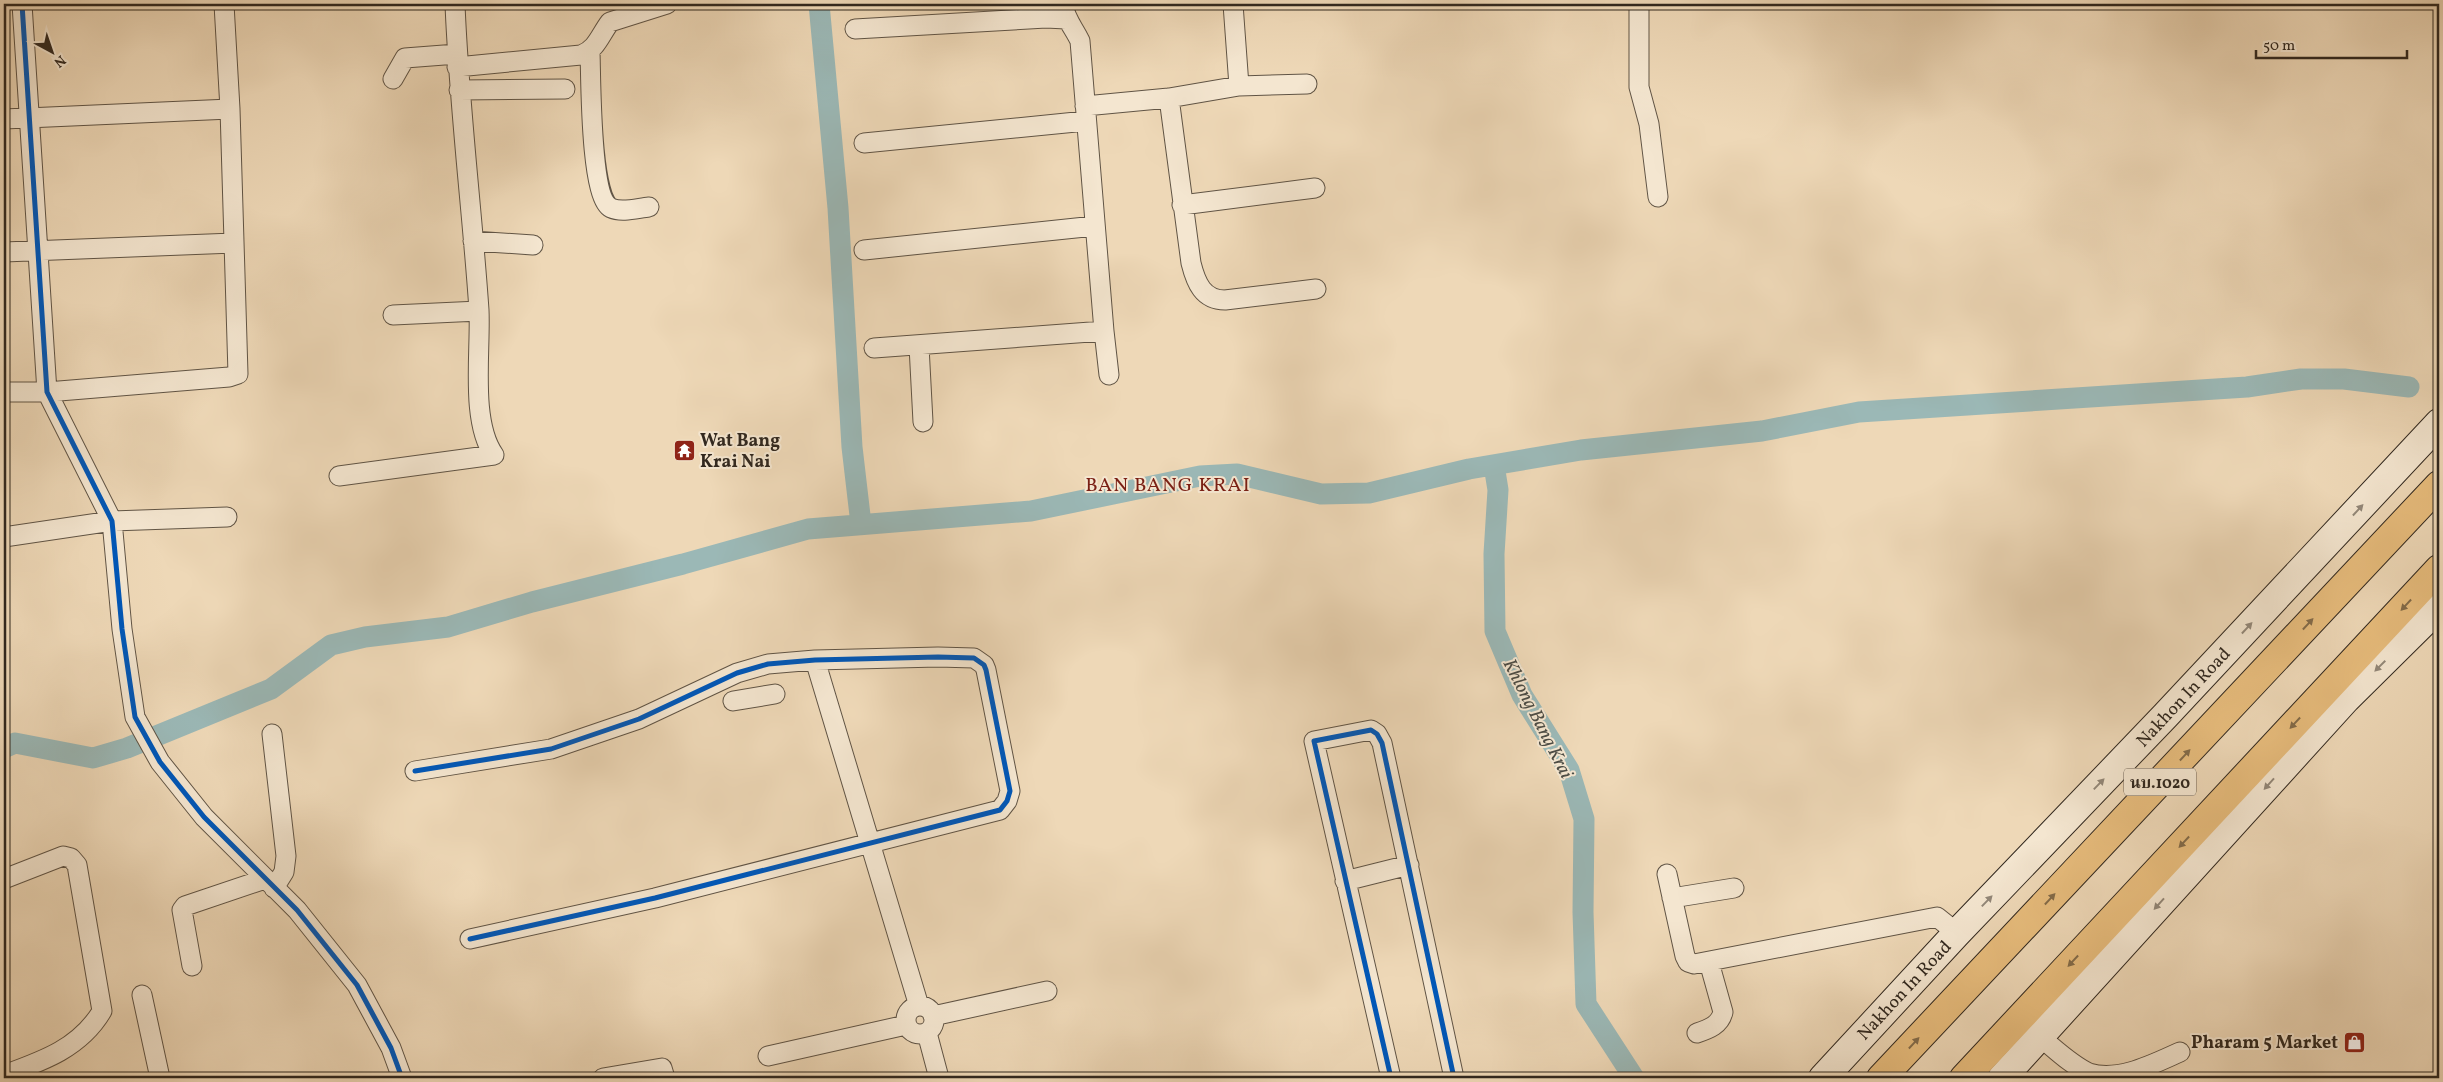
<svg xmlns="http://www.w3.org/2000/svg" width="2443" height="1082" font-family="Vollkorn,'Noto Serif Thai',serif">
<rect width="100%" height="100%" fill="#eed8b7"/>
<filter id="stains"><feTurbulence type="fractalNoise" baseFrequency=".004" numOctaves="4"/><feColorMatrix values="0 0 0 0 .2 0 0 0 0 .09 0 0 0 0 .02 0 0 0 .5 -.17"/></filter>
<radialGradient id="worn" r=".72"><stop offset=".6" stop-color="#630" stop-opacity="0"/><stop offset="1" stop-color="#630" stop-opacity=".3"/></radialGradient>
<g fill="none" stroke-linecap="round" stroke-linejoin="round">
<!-- canal -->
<path stroke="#9bb8b6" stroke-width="21" d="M 819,4 L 838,208 L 852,447 L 861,524
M 1494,465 L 1498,490 L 1494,554 L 1495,631 L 1522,695 L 1569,770 L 1584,819 L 1583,912 L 1586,1004 L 1634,1078
M 4,748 L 15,743 L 93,758 L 127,748 L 271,689 L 331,645 L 365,637 L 448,627 L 532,602 L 683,564 L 808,529 L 1031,511 L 1200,476 L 1237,474 L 1321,494 L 1369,493 L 1469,469 L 1581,450 L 1762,431 L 1859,412 L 2247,387 L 2301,379 L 2344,379 L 2409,387"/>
<defs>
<path id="minor" d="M 22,4 L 47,392 L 112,521 L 122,629 L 135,717 L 160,762 L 204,817 L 297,910 L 357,985 L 391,1048 L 402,1078
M 1233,4 L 1239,86
M 1639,4 L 1639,87 L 1649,124 L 1658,197
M 855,29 L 1046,18 L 1066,19
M 590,52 C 591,77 590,198 611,208 C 622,213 638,208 649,207
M 457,67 L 581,55 C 597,49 600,35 610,22 L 667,4
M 393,79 L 405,58 L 457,54
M 459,90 L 565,89
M 1169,98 L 1191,263 C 1196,283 1203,300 1225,300 L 1316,289
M 1085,106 L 1169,98 L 1239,86 L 1307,84
M 4,119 L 230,109
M 864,143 L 1086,121
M 1182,205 L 1315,188
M 473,241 L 533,245
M 864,250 L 1095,226
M 4,252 L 234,243
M 393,315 L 479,311
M 1104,331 L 1109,375
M 919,346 L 923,422
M 874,348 L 1104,331 L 1080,41 C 1074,28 1065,19 1063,4
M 4,392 L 47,392 L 229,377 L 238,374 L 230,109 L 224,4
M 339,476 L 494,455 C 470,421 481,351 479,310 C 472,208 459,106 455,4
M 4,537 L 112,521 L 227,517
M 815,660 L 919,1006
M 733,701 L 775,694
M 272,734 L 286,856 L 284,872 L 274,888
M 415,771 L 551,749 L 639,719 L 737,673 L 768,664 L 815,660 L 938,657 L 974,658 L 984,665 L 986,670 L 1010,791 L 1007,801 L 1000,810 L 655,898 L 470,939
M 1667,874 L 1685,956 L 1688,962 L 1694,964 L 1937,917 L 1957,933
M 4,879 L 63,856 L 71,858 L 77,865 L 102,1011 C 80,1048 43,1061 4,1075
M 1345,881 L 1409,865
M 1672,898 L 1734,888
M 192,966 L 182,910 L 185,906 L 265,879
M 142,995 L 160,1078
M906 1020a14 14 0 1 1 28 0a14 14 0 1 1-28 0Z
M 933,1016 L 1047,991
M 927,1033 L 939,1078
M 1697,1033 C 1709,1029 1720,1025 1723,1012 L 1709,962
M 2039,1036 C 2054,1048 2071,1065 2089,1073 C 2119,1082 2153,1064 2180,1052
M 768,1056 L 906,1025
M 603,1078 L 662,1068 L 665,1078
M 1391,1078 L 1314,741 L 1371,730 L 1377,734 L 1382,743 L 1454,1078"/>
<path id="secondary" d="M 1823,1078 L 1957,933 L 2165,716 L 2439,423
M 2002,1078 L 2346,699 L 2439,607"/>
<path id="primary" d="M 1881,1078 L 2439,485
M 1964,1078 L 2439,569"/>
</defs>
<!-- minor casing -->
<use href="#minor" stroke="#605445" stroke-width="21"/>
<!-- secondary casing -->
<use href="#secondary" stroke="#31281f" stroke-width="30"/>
<!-- primary casing -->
<use href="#primary" stroke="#31281f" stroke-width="30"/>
<!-- minor -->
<use href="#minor" stroke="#f4e6d0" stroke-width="19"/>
<!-- secondary -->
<use href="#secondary" stroke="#f4e6d0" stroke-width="28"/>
<!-- primary -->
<use href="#primary" stroke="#e7bc7c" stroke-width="28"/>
<defs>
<path id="cycleway" d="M 22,4 L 47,392 L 112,521 L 122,629 L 135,717 L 160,762 L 204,817 L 297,910 L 357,985 L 391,1048 L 402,1078
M 415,771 L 551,749 L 639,719 L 737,673 L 768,664 L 815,660 L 938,657 L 974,658 L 984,665 L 986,670 L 1010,791 L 1007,801 L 1000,810 L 655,898 L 470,939
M 1391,1078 L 1314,741 L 1371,730 L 1377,734 L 1382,743 L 1454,1078"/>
</defs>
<!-- cycleway casing -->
<use href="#cycleway" stroke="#f4e6d0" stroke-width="8"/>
<!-- cycleway -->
<use href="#cycleway" stroke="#0057b8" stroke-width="5"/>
</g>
<!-- one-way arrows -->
<defs><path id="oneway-solid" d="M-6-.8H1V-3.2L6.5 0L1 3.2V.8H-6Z" transform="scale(1.25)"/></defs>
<g fill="#928778">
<use href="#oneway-solid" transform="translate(2358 510) rotate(-47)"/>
<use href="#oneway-solid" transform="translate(2247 628) rotate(-47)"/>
<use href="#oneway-solid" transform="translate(2380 666) rotate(135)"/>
<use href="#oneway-solid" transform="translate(2099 784) rotate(-46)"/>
<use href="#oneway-solid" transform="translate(2269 784) rotate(132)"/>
<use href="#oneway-solid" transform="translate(1987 901) rotate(-46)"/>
<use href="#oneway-solid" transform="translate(2159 904) rotate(132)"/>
</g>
<g fill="#836b49">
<use href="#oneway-solid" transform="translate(2406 605) rotate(133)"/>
<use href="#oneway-solid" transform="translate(2308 624) rotate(-47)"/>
<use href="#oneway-solid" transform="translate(2295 723) rotate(133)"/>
<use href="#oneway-solid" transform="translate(2185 755) rotate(-47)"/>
<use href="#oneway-solid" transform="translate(2184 842) rotate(133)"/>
<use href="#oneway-solid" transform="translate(2050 899) rotate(-47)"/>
<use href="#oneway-solid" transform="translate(2073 961) rotate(133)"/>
<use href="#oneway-solid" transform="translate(1914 1043) rotate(-47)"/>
</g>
<!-- icons -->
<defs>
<symbol id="temple-square" viewBox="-11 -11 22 22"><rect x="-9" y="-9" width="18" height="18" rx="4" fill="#8f2418" stroke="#f4e6d0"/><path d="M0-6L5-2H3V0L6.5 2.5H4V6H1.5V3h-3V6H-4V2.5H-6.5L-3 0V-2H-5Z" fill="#fff"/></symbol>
<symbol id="shop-square" viewBox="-11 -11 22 22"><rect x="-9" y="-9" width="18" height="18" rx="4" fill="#8f2418" stroke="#f4e6d0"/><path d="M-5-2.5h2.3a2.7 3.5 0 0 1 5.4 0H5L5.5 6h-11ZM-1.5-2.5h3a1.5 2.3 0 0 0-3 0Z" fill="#fff"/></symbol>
</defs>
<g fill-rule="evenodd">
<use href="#temple-square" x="672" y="438" width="25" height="25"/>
<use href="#shop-square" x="2342" y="1030" width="25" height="25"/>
</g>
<g text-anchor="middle" stroke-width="4" stroke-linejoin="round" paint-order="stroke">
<!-- shield labels -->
<rect fill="#f4e6d0" stroke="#6c6154" stroke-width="1" x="2124" y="768.5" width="72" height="27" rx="4"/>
<g font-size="16" font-weight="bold" fill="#31281f">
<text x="2160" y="788">นบ.1020</text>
</g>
<!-- poi labels -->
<g font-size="18" font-weight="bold" fill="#31281f" stroke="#f4e6d0" text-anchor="start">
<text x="700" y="446">Wat Bang<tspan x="700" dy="21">Krai Nai</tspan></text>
<text x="2338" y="1048" text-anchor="end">Pharam 5 Market</text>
</g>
<!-- street labels -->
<g font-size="18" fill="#31281f" stroke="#f4e6d0">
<text transform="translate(2183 697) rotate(-47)" y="6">Nakhon In Road</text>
<text transform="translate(1904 990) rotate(-47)" y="6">Nakhon In Road</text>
</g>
<!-- water labels -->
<g font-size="19" font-style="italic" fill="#4c4c45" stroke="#f4e6d0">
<text transform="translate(1539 718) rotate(63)" y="7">Khlong Bang Krai</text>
</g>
<!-- quarter labels -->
<g font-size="20" letter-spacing="1" fill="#7a1f14" stroke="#f4e6d0">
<text x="1168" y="491">BAN BANG KRAI</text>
</g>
</g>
<!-- margin -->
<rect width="2443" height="1082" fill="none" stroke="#eed8b7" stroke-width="20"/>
<rect x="5" y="5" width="2433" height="1072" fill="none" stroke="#31281f" stroke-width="2.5"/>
<rect x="10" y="10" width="2423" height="1062" fill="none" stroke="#31281f"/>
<!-- north arrow -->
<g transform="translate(52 52) rotate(140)" stroke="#f4e6d0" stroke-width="4" paint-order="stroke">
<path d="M0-4L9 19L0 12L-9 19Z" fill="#31281f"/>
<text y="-8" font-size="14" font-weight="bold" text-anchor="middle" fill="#31281f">N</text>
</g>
<!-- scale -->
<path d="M2256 50v8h151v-8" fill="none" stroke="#31281f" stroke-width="2.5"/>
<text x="2263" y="50" font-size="15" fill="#31281f" stroke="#f4e6d0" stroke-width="4" paint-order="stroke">50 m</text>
<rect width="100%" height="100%" filter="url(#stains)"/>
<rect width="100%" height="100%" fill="url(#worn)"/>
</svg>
